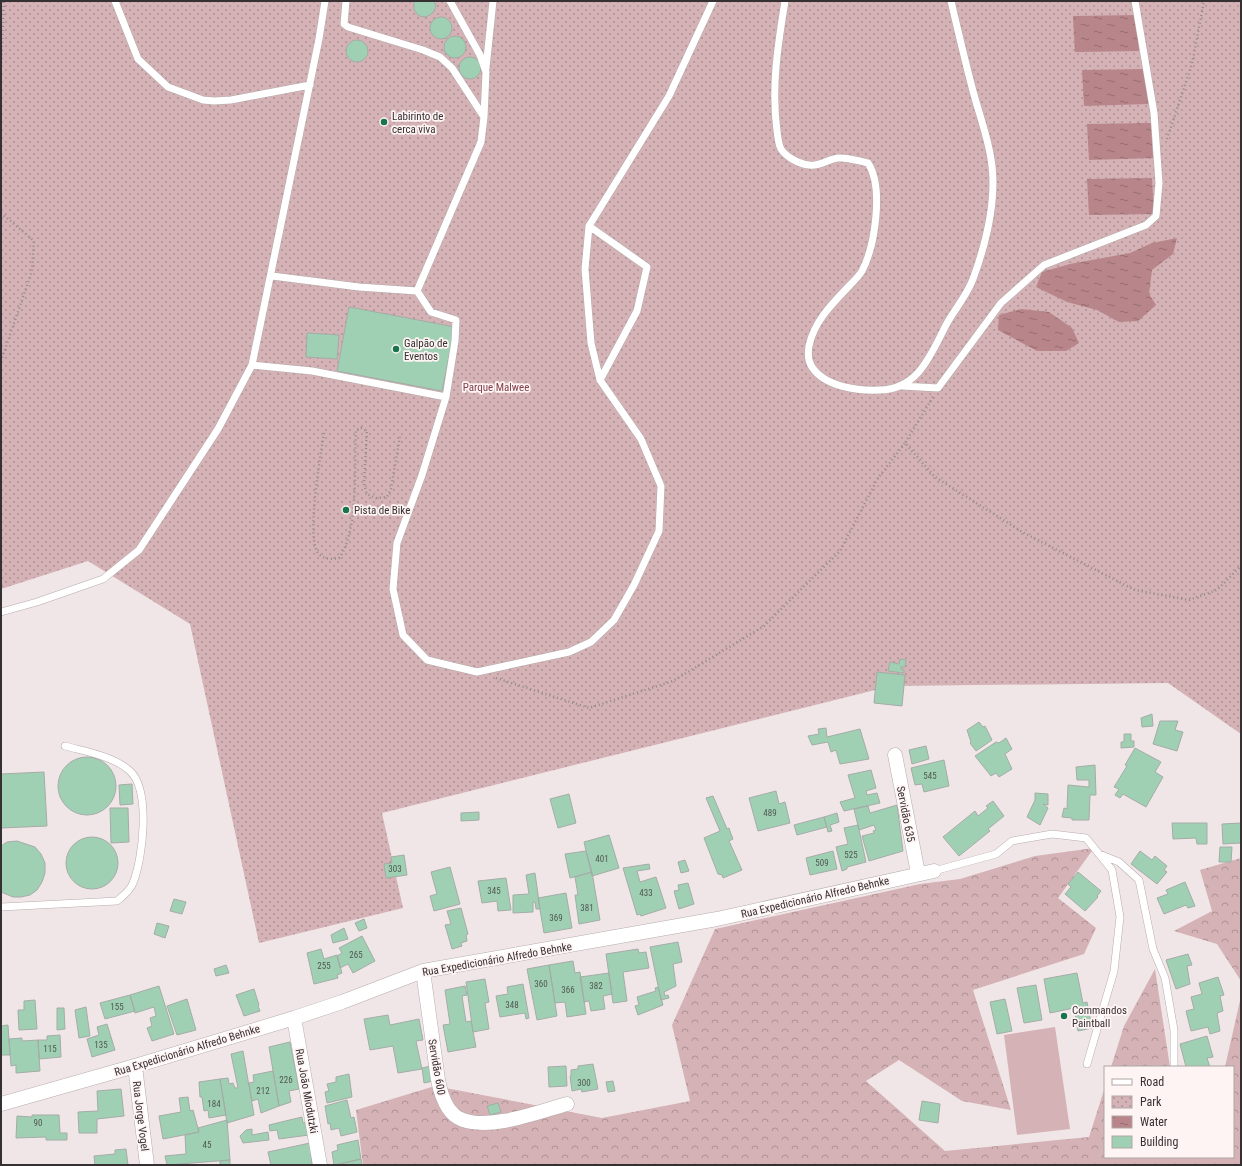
<svg xmlns="http://www.w3.org/2000/svg" width="1242" height="1166" font-family="'Roboto Condensed',sans-serif">
<defs>
<pattern id="forest-crowns" width="20" height="18" patternUnits="userSpaceOnUse"><rect width="20" height="18" fill="#d4b2b5"/><path d="M2 6a3 3 0 1 1 6 0M12 15a3 3 0 1 1 6 0" fill="none" stroke="#ad9194"/></pattern>
<pattern id="park-dots" width="8" height="8" patternUnits="userSpaceOnUse"><rect width="8" height="8" fill="#d4b2b5"/><path d="M2 2h.1M6 6h.1" fill="none" stroke="#ad9194" stroke-width="1.8" stroke-linecap="round"/></pattern>
<pattern id="water-ripples" width="26" height="14" patternUnits="userSpaceOnUse"><rect width="26" height="14" fill="#b8858a"/><path d="M2 4q2-2 4 0t4 0M15 11q2-2 4 0t4 0" fill="none" stroke="#966d71"/></pattern>
</defs>
<rect width="100%" height="100%" fill="#f1e6e7"/>
<!-- grass -->
<path fill="#d4b2b5" d="M 1055,1027 L 1070,1129 L 1017,1135 L 1004,1035 Z"/>
<!-- forest -->
<path fill="url(#forest-crowns)" d="M 1094,848 L 1058,898 L 1096,928 L 1084,954 L 973,990 L 1011,1110 L 962,1101 L 899,1060 L 866,1081 L 945,1151 L 1089,1137 L 1105,1087 L 1105,1157 L 1233,1157 L 1233,1067 L 1225,1067 L 1241,996 L 1241,1165 L 363,1165 L 356,1110 L 435,1086 L 602,1118 L 690,1101 L 672,1025 L 715,929 L 920,884 L 960,879 L 1035,856 Z
M 1241,858 L 1241,981 L 1217,944 L 1174,931 L 1212,911 L 1200,870 Z
M 1155,969 L 1170,1067 L 1111,1067 L 1124,1026 Z"/>
<!-- park -->
<path fill="url(#park-dots)" d="M 1,1 L 1241,1 L 1241,734 L 1168,683 L 891,686 L 382,813 L 403,908 L 259,943 L 190,624 L 88,561 L 1,589 Z"/>
<!-- water -->
<path fill="url(#water-ripples)" d="M 1137,15 L 1139,51 L 1075,52 L 1073,16 Z
M 1146,69 L 1148,104 L 1084,106 L 1082,70 Z
M 1151,123 L 1153,158 L 1089,160 L 1087,124 Z
M 1152,178 L 1154,214 L 1089,215 L 1087,179 Z
M 1177,238 L 1173,254 L 1152,270 L 1149,294 L 1156,305 L 1138,321 L 1119,322 L 1097,310 L 1067,302 L 1036,287 L 1042,272 L 1070,264 L 1130,253 L 1152,243 Z
M 1021,309 L 1049,312 L 1072,328 L 1079,343 L 1066,351 L 1037,351 L 998,330 L 999,315 Z"/>
<!-- building -->
<path fill="#a0d0b3" stroke="#a4aca7" d="M 414,1 L 434,1 L 436,6 L 433,13 L 426,17 L 419,16 L 414,10 Z
M430 28a11 11 0 1 1 22 0a11 11 0 1 1-22 0Z
M444 47a11 11 0 1 1 22 0a11 11 0 1 1-22 0Z
M346 51a11 11 0 1 1 22 0a11 11 0 1 1-22 0Z
M459 68a11 11 0 1 1 22 0a11 11 0 1 1-22 0Z
M 349,307 L 455,327 L 442,391 L 337,371 Z
M 307,333 L 339,335 L 337,359 L 306,357 Z
M 900,659 L 906,660 L 905,667 L 901,667 L 901,669 L 904,670 L 904,673 L 888,671 L 890,662 L 899,664 Z
M 877,672 L 905,675 L 902,706 L 874,703 Z
M 1152,714 L 1153,726 L 1142,727 L 1141,718 Z
M 1160,721 L 1178,721 L 1175,730 L 1183,732 L 1177,751 L 1153,744 Z
M 979,722 L 983,727 L 985,726 L 992,740 L 976,751 L 970,743 L 971,742 L 967,730 Z
M 826,728 L 827,737 L 860,729 L 869,759 L 840,764 L 836,750 L 831,752 L 828,742 L 812,745 L 808,736 L 819,734 L 818,729 Z
M 1124,734 L 1131,734 L 1131,741 L 1134,741 L 1134,747 L 1121,748 L 1121,742 L 1124,742 Z
M 1006,738 L 1012,749 L 1005,754 L 1012,769 L 999,777 L 996,773 L 991,776 L 975,756 L 996,742 L 999,743 Z
M 926,746 L 929,759 L 912,764 L 909,750 Z
M 1135,748 L 1161,762 L 1155,772 L 1163,777 L 1146,807 L 1123,794 L 1120,798 L 1115,795 L 1119,789 L 1114,787 L 1127,766 L 1125,765 Z
M58 786a29 29 0 1 1 58 0a29 29 0 1 1-58 0Z
M 944,760 L 949,786 L 924,792 L 922,784 L 915,785 L 911,768 Z
M 1095,765 L 1096,795 L 1090,795 L 1089,820 L 1072,820 L 1072,818 L 1062,817 L 1064,808 L 1067,809 L 1068,785 L 1089,787 L 1089,780 L 1077,780 L 1076,767 Z
M 871,770 L 876,788 L 866,791 L 867,795 L 877,793 L 880,803 L 844,811 L 840,802 L 855,798 L 848,775 Z
M 44,772 L 47,826 L 1,828 L 1,774 Z
M 132,784 L 133,804 L 120,805 L 119,785 Z
M 776,791 L 779,804 L 785,802 L 790,823 L 758,831 L 749,798 Z
M 1035,793 L 1048,794 L 1048,805 L 1043,804 L 1048,808 L 1040,825 L 1027,817 L 1035,800 Z
M 569,794 L 576,823 L 558,828 L 550,799 Z
M 713,796 L 727,829 L 729,828 L 731,834 L 733,839 L 729,841 L 742,870 L 723,878 L 722,875 L 718,874 L 704,838 L 720,831 L 706,798 Z
M 993,801 L 1004,816 L 988,829 L 990,831 L 959,856 L 943,837 L 975,811 L 978,816 L 988,808 L 986,806 Z
M 897,805 L 903,851 L 869,861 L 862,836 L 874,833 L 873,831 L 876,830 L 874,825 L 859,830 L 854,809 L 868,806 L 870,813 Z
M 110,808 L 128,808 L 129,842 L 111,843 Z
M 479,812 L 479,820 L 461,821 L 461,813 Z
M 837,813 L 839,822 L 830,825 L 832,831 L 828,832 L 824,817 Z
M 824,817 L 827,827 L 797,835 L 794,825 Z
M 1172,823 L 1207,823 L 1207,844 L 1197,844 L 1196,838 L 1173,839 Z
M 1241,823 L 1241,843 L 1223,844 L 1222,824 Z
M 858,825 L 866,862 L 847,867 L 847,869 L 842,871 L 836,847 L 848,844 L 844,828 Z
M 609,835 L 619,868 L 592,876 L 584,842 Z
M66 863a26 26 0 1 1 52 0a26 26 0 1 1-52 0Z
M 17,841 L 35,847 L 41,854 L 45,863 L 45,873 L 42,882 L 37,890 L 30,895 L 21,897 L 13,897 L 1,892 L 1,846 L 7,842 Z
M 1220,847 L 1232,847 L 1231,862 L 1219,862 Z
M 586,851 L 592,872 L 570,878 L 565,854 Z
M 833,851 L 837,869 L 810,875 L 806,858 Z
M 1140,851 L 1152,860 L 1155,856 L 1167,866 L 1164,870 L 1167,872 L 1157,884 L 1131,864 Z
M 404,855 L 407,875 L 386,878 L 384,864 L 392,863 L 391,857 Z
M 685,860 L 689,871 L 681,873 L 678,862 Z
M 649,864 L 650,869 L 637,871 L 640,882 L 656,877 L 666,908 L 641,916 L 640,914 L 637,915 L 623,868 Z
M 450,867 L 460,904 L 434,911 L 430,896 L 437,894 L 431,872 Z
M 592,872 L 600,920 L 579,924 L 575,895 L 578,895 L 575,877 Z
M 1078,872 L 1101,891 L 1097,896 L 1098,897 L 1085,911 L 1065,894 L 1071,887 L 1068,884 Z
M 535,873 L 540,909 L 536,909 L 535,902 L 533,902 L 533,912 L 513,913 L 513,895 L 529,894 L 526,875 Z
M 506,878 L 511,910 L 498,911 L 497,901 L 482,903 L 478,881 Z
M 1185,882 L 1195,906 L 1188,908 L 1186,905 L 1164,914 L 1157,898 L 1168,894 L 1166,890 Z
M 688,883 L 694,904 L 679,909 L 674,891 L 679,890 L 678,885 Z
M 566,893 L 572,928 L 544,933 L 538,898 Z
M 174,899 L 186,902 L 182,914 L 170,911 Z
M 461,908 L 468,934 L 466,935 L 467,941 L 461,943 L 462,946 L 452,949 L 445,925 L 451,924 L 447,911 Z
M 364,919 L 367,928 L 359,931 L 355,923 Z
M 157,923 L 169,926 L 165,938 L 154,934 Z
M 344,928 L 348,939 L 333,943 L 331,935 Z
M 362,936 L 375,961 L 353,973 L 348,964 L 340,968 L 337,956 L 342,953 L 339,948 Z
M 678,942 L 682,962 L 673,964 L 676,986 L 664,992 L 665,996 L 668,995 L 669,998 L 661,1000 L 650,947 Z
M 321,949 L 324,959 L 337,955 L 342,973 L 337,975 L 338,978 L 314,984 L 307,953 Z
M 638,949 L 639,953 L 646,952 L 649,968 L 623,972 L 627,1001 L 613,1003 L 606,954 Z
M 1188,954 L 1192,965 L 1187,966 L 1190,984 L 1176,989 L 1166,960 Z
M 573,961 L 575,973 L 580,972 L 586,1014 L 567,1017 L 565,1002 L 555,1003 L 549,965 Z
M 226,965 L 229,973 L 216,976 L 214,969 Z
M 549,965 L 557,1016 L 537,1020 L 527,969 Z
M 609,973 L 612,994 L 603,996 L 605,1009 L 591,1011 L 589,1001 L 584,1002 L 580,977 Z
M 1077,973 L 1083,1003 L 1087,1002 L 1092,1028 L 1078,1031 L 1074,1008 L 1050,1013 L 1044,979 Z
M 1218,977 L 1224,995 L 1220,996 L 1223,1011 L 1217,1013 L 1220,1031 L 1210,1034 L 1208,1027 L 1191,1031 L 1186,1011 L 1194,1009 L 1191,997 L 1202,994 L 1199,983 Z
M 485,979 L 489,1002 L 485,1003 L 489,1029 L 473,1032 L 466,982 Z
M 523,984 L 529,1018 L 526,1019 L 525,1013 L 500,1017 L 496,996 L 508,994 L 507,987 Z
M 1036,985 L 1042,1020 L 1024,1023 L 1017,988 Z
M 159,986 L 174,1034 L 152,1041 L 147,1028 L 152,1026 L 150,1018 L 156,1016 L 154,1007 L 135,1013 L 130,995 Z
M 465,986 L 467,995 L 462,996 L 466,1022 L 471,1021 L 476,1047 L 448,1052 L 443,1025 L 450,1024 L 445,990 Z
M 658,987 L 663,1005 L 638,1015 L 635,1006 L 639,1005 L 637,997 L 656,991 L 655,988 Z
M 254,989 L 259,1005 L 258,1006 L 260,1011 L 244,1016 L 236,995 Z
M 130,995 L 135,1011 L 105,1019 L 100,1003 Z
M 187,999 L 196,1030 L 177,1035 L 167,1006 Z
M 1005,999 L 1012,1031 L 997,1034 L 990,1002 Z
M 35,1000 L 37,1029 L 19,1030 L 18,1010 L 24,1010 L 24,1001 Z
M 86,1007 L 90,1036 L 79,1038 L 75,1010 Z
M 57,1008 L 64,1008 L 65,1029 L 57,1030 Z
M 388,1015 L 390,1025 L 419,1019 L 423,1040 L 416,1041 L 422,1069 L 398,1073 L 393,1046 L 370,1050 L 364,1019 Z
M 107,1024 L 115,1050 L 92,1057 L 87,1039 L 99,1035 L 97,1027 Z
M 8,1025 L 10,1055 L 1,1055 L 1,1026 Z
M 60,1035 L 61,1057 L 39,1059 L 38,1040 L 47,1040 L 47,1036 Z
M 1207,1036 L 1213,1057 L 1207,1058 L 1210,1067 L 1186,1067 L 1180,1044 Z
M 22,1038 L 22,1041 L 38,1040 L 40,1071 L 16,1073 L 16,1065 L 11,1066 L 9,1039 Z
M 290,1042 L 299,1089 L 289,1091 L 291,1102 L 279,1106 L 269,1047 Z
M 243,1051 L 254,1115 L 227,1123 L 220,1079 L 228,1078 L 229,1084 L 233,1083 L 235,1088 L 238,1088 L 231,1054 Z
M 593,1064 L 598,1089 L 582,1092 L 581,1089 L 572,1091 L 570,1076 L 571,1076 L 571,1070 L 578,1069 L 578,1066 Z
M 431,1066 L 433,1081 L 424,1083 L 422,1068 Z
M 566,1066 L 567,1086 L 549,1087 L 548,1067 Z
M 273,1071 L 279,1106 L 261,1113 L 258,1099 L 252,1101 L 249,1083 L 254,1082 L 253,1075 Z
M 349,1074 L 352,1097 L 327,1103 L 325,1092 L 329,1091 L 327,1084 L 336,1082 L 336,1077 Z
M 220,1079 L 226,1115 L 209,1118 L 208,1110 L 204,1111 L 202,1097 L 200,1097 L 199,1082 Z
M 613,1081 L 615,1091 L 608,1092 L 606,1082 Z
M 121,1089 L 124,1116 L 97,1119 L 97,1133 L 79,1133 L 78,1112 L 98,1111 L 97,1091 Z
M 188,1097 L 190,1111 L 193,1110 L 199,1132 L 163,1139 L 159,1116 L 181,1112 L 179,1098 Z
M 347,1100 L 351,1118 L 354,1117 L 357,1132 L 341,1136 L 339,1128 L 331,1130 L 330,1123 L 328,1124 L 325,1106 Z
M 922,1101 L 940,1104 L 938,1123 L 919,1120 Z
M 498,1103 L 501,1112 L 490,1115 L 487,1106 Z
M 32,1115 L 59,1115 L 60,1133 L 67,1133 L 67,1140 L 46,1140 L 46,1137 L 16,1138 L 17,1116 L 32,1117 Z
M 302,1117 L 303,1123 L 307,1122 L 309,1135 L 279,1139 L 277,1130 L 270,1131 L 269,1125 Z
M 227,1120 L 230,1160 L 167,1165 L 165,1156 L 186,1154 L 185,1135 L 199,1132 L 198,1128 Z
M 252,1129 L 252,1135 L 268,1132 L 269,1140 L 243,1143 L 240,1136 L 246,1130 Z
M 358,1140 L 361,1159 L 334,1165 L 332,1152 L 338,1150 L 337,1145 Z
M 310,1143 L 312,1165 L 271,1165 L 268,1152 Z
M 126,1149 L 128,1165 L 95,1165 L 94,1156 L 115,1154 L 115,1150 Z
M 361,1159 L 362,1165 L 343,1165 L 343,1163 Z
M 230,1160 L 230,1165 L 220,1165 L 220,1161 Z"/>
<g fill="none" stroke-linecap="round" stroke-linejoin="round">
<defs>
<path id="service" d="M 115,1 L 138,59 L 168,87 L 203,100 L 214,101 L 231,100 L 310,85
M 325,1 L 319,39 L 252,365 L 312,371 L 446,397
M 450,1 L 480,55 L 486,72 L 484,117
M 785,1 C 778,44 771,87 777,131 C 778,136 778,144 781,149 C 786,157 799,164 809,165 C 820,167 828,159 838,158 C 848,157 858,161 868,163 C 884,187 875,246 862,271 C 859,276 854,281 850,285 C 833,303 814,321 809,346 C 808,352 808,361 812,367 C 825,387 858,391 880,390 C 916,389 929,359 943,331 C 951,313 966,298 973,279 C 984,249 993,214 993,182 C 993,151 981,121 973,91 C 965,61 958,31 951,1
M 486,68 L 493,1
M 589,226 L 647,267 L 637,311 L 600,380
M 272,276 L 359,287 L 417,291 L 481,142 L 484,117 L 452,68 L 440,57 L 423,50 L 348,27 L 344,24 L 346,1
M 417,291 L 431,312 L 456,320 L 455,341 L 446,397 L 422,475 L 397,543 L 393,589 L 403,635 L 427,660 L 477,672 L 569,652 L 591,642 L 614,620 L 634,585 L 659,531 L 661,486 L 641,439 L 600,380 L 591,343 L 585,269 L 589,226 L 669,96 L 713,1
M 902,386 L 938,388 L 1001,303 L 1044,265 L 1146,225 L 1156,216 L 1159,183 L 1154,113 L 1135,1
M 1,612 L 37,602 L 103,579 L 139,550 L 218,429 L 252,365
M 1099,854 L 1119,862 L 1139,880 L 1153,949 L 1165,978 L 1174,1030 L 1174,1067
M 934,871 L 996,854 L 1012,841 L 1052,834 L 1086,838 L 1112,870 L 1120,917 L 1114,971 L 1087,1064
M 1,907 L 117,901 C 123,896 130,891 133,883 C 143,858 151,791 130,771 C 113,756 87,752 65,746"/>
<path id="minor" d="M 895,755 L 918,873
M 423,971 L 438,1080 C 441,1095 447,1115 463,1120 C 492,1130 538,1112 567,1104
M 294,1018 L 320,1165
M 135,1066 L 147,1165
M 1,1104 L 135,1066 L 294,1018 L 342,1002 L 423,971 L 717,919 L 934,871"/>
</defs>
<!-- service casing -->
<use href="#service" stroke="#b6acad" stroke-width="8"/>
<!-- minor casing -->
<use href="#minor" stroke="#b6acad" stroke-width="15"/>
<!-- path -->
<path stroke="#91898a" stroke-width="2.5" stroke-dasharray="1 3" stroke-linecap="butt" d="M 1,67 L 4,1
M 1167,139 L 1192,64 L 1204,1
M 1,213 L 34,241 L 32,271 L 1,361
M 933,397 L 905,443 L 935,477 L 1024,533 L 1135,590 L 1189,600 L 1217,590 L 1241,566
M 324,433 C 321,453 305,542 319,554 C 325,560 332,559 339,558 C 359,531 354,464 356,430 L 361,428 L 367,431 L 364,484 L 367,494 L 376,498 L 387,497 L 391,489 L 400,436
M 496,678 L 589,708 L 673,681 L 764,626 L 840,551 L 878,478 L 905,443"/>
<!-- service -->
<use href="#service" stroke="#fff" stroke-width="7"/>
<!-- minor -->
<use href="#minor" stroke="#fff" stroke-width="14"/>
</g>
<!-- markers -->
<g fill="#16754c" stroke="#fff4f4" stroke-width="1.5">
<circle cx="384" cy="122" r="4"/>
<circle cx="396" cy="349" r="4"/>
<circle cx="346" cy="510" r="4"/>
<circle cx="1064" cy="1016" r="4"/>
</g>
<g text-anchor="middle" stroke-width="3.5" stroke-linejoin="round" paint-order="stroke">
<!-- number labels -->
<g font-size="9" fill="#505852">
<text x="930" y="779">545</text>
<text x="770" y="816">489</text>
<text x="851" y="858">525</text>
<text x="602" y="862">401</text>
<text x="822" y="866">509</text>
<text x="395" y="872">303</text>
<text x="494" y="894">345</text>
<text x="646" y="896">433</text>
<text x="587" y="911">381</text>
<text x="556" y="921">369</text>
<text x="356" y="958">265</text>
<text x="324" y="969">255</text>
<text x="541" y="987">360</text>
<text x="596" y="989">382</text>
<text x="568" y="993">366</text>
<text x="512" y="1008">348</text>
<text x="117" y="1010">155</text>
<text x="101" y="1048">135</text>
<text x="50" y="1052">115</text>
<text x="286" y="1083">226</text>
<text x="584" y="1086">300</text>
<text x="263" y="1094">212</text>
<text x="214" y="1107">184</text>
<text x="38" y="1126">90</text>
<text x="207" y="1148">45</text>
</g>
<!-- poi labels -->
<g font-size="11" fill="#353031" stroke="#fff4f4" text-anchor="start">
<text x="392" y="120">Labirinto de<tspan x="392" dy="13">cerca viva</tspan></text>
<text x="404" y="347">Galpão de<tspan x="404" dy="13">Eventos</tspan></text>
<text x="354" y="514">Pista de Bike</text>
<text x="1072" y="1014">Commandos<tspan x="1072" dy="13">Paintball</tspan></text>
</g>
<!-- park labels -->
<g font-size="11" fill="#823e49" stroke="#fff4f4">
<text x="496" y="391">Parque Malwee</text>
</g>
<!-- street labels -->
<g font-size="11" fill="#353031" stroke="#fff4f4">
<text transform="translate(906 814) rotate(79)" y="4">Servidão 635</text>
<text transform="translate(815 897) rotate(-13)" y="4">Rua Expedicionário Alfredo Behnke</text>
<text transform="translate(497 959) rotate(-10)" y="4">Rua Expedicionário Alfredo Behnke</text>
<text transform="translate(187 1050) rotate(-17)" y="4">Rua Expedicionário Alfredo Behnke</text>
<text transform="translate(437 1067) rotate(80)" y="4">Servidão 600</text>
<text transform="translate(307 1091) rotate(80)" y="4">Rua João Miodutzki</text>
<text transform="translate(141 1116) rotate(83)" y="4">Rua Jorge Vogel</text>
</g>
</g>
<!-- border -->
<rect width="1242" height="1166" fill="none" stroke="#353031" stroke-width="4"/>
<!-- legend -->
<rect x="1104" y="1066" width="130" height="92" fill="#fff4f4" stroke="#aea6a6"/>
<rect x="1112" y="1079" width="20" height="6" fill="#ffffff" stroke="#aea6a6"/>
<text x="1140" y="1086" font-size="12" fill="#353031">Road</text>
<rect x="1112" y="1096" width="20" height="12" fill="url(#park-dots)" stroke="#aea6a6"/>
<text x="1140" y="1106" font-size="12" fill="#353031">Park</text>
<rect x="1112" y="1116" width="20" height="12" fill="url(#water-ripples)" stroke="#aea6a6"/>
<text x="1140" y="1126" font-size="12" fill="#353031">Water</text>
<rect x="1112" y="1136" width="20" height="12" fill="#a0d0b3" stroke="#aea6a6"/>
<text x="1140" y="1146" font-size="12" fill="#353031">Building</text>
</svg>
